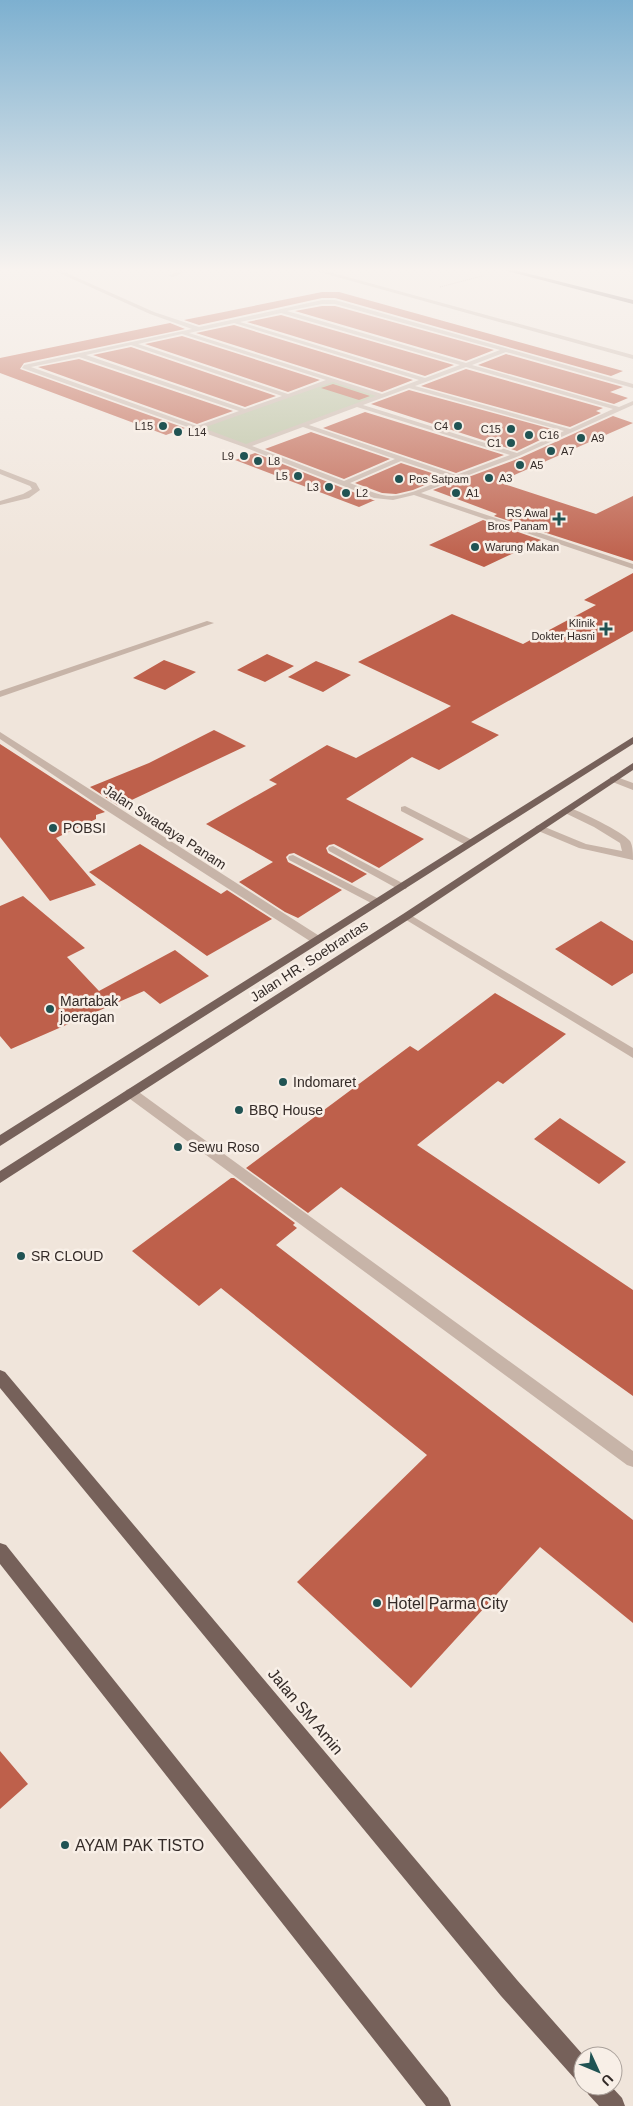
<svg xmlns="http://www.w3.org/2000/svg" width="633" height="2106" font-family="Helvetica,sans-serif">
<rect width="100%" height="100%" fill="#f0e5db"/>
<!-- green -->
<path fill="#b5be9c" d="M 333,380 L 382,396 L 246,446 L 195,429 Z"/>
<!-- building -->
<path fill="#be604b" d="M 322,292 L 339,292 L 623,371 L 611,376 L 335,298 L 322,298 L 199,325 L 184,320 Z
M 322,306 L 335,306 L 494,350 L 466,361 L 295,311 Z
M 281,315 L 454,365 L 425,376 L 247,322 Z
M 170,323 L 185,329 L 24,363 L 20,369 L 185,428 L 166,435 L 0,373 L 0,358 Z
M 234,325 L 413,380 L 382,392 L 196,333 Z
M 182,336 L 320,380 L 288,392 L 145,344 Z
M 131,347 L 276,396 L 245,407 L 93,355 Z
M 506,354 L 623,387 L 610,392 L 628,398 L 614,404 L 478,365 Z
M 79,359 L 233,411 L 197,424 L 38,367 Z
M 466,369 L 603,408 L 596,411 L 601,413 L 570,427 L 421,386 Z
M 333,384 L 370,396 L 359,400 L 321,388 Z
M 409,390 L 559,431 L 517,451 L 371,404 Z
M 365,412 L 504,455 L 456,473 L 323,428 Z
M 613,416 L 633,423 L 498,482 L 596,514 L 633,496 L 633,561 L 494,516 L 497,514 L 433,490 L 520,458 Z
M 311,432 L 390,459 L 344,479 L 265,449 Z
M 255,453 L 373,500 L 375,500 L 359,507 L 235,460 Z
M 401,463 L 444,477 L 413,490 L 396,494 L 382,493 L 355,483 Z
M 483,520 L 541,540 L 484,567 L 429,545 Z
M 633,573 L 633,631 L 471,722 L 499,735 L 439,770 L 412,757 L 346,799 L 424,839 L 379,868 L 334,844 L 329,845 L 326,848 L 328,853 L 367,874 L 352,883 L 294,853 L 289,854 L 286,857 L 288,862 L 342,890 L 298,918 L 285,912 L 239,882 L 273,862 L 206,824 L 277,784 L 269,780 L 327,745 L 356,758 L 451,706 L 358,662 L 452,614 L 523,644 L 596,605 L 584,600 Z
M 267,654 L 294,666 L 265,682 L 237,670 Z
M 164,660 L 196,672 L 165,690 L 133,678 Z
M 316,661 L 351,675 L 323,692 L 288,677 Z
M 214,730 L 246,746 L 119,806 L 90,787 L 149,763 Z
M 0,744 L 105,812 L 96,815 L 96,819 L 56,838 L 96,885 L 50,901 L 0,837 Z
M 140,844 L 221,894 L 227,890 L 272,919 L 207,956 L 89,872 Z
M 23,896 L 85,948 L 67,957 L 99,991 L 175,950 L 209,976 L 160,1004 L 144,991 L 11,1049 L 0,1036 L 0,906 Z
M 601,921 L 633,941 L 633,973 L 612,986 L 555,949 Z
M 495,993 L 566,1034 L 503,1084 L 498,1081 L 417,1145 L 633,1290 L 633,1396 L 341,1187 L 308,1213 L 246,1168 L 410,1046 L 418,1051 Z
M 560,1118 L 626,1162 L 599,1184 L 534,1139 Z
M 231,1178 L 234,1178 L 295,1223 L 293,1225 L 297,1228 L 276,1245 L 633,1520 L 633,1623 L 540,1547 L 411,1688 L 297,1582 L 427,1455 L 221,1288 L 199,1306 L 132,1251 Z
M 0,1751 L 28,1784 L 0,1809 Z"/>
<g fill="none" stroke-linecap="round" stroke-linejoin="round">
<!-- path -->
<path stroke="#b39e92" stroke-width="1" stroke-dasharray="1 1" stroke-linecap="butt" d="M 440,287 L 482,276"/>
<!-- minor -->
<path fill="#c7b4a8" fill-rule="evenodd" d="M 0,267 L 5,267 L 0,270 Z
M 46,267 L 53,267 L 154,312 L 199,327 L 322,300 L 335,300 L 633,384 L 633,388 L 506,352 L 472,365 L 619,407 L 633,401 L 633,405 L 519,456 L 421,493 L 633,564 L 633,569 L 414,495 L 393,500 L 374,498 L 244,447 L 22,368 L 24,365 L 192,329 L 150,314 ZM 322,304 L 335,304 L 500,350 L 466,363 L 287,311 ZM 281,313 L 460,365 L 425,378 L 240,322 ZM 234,323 L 419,380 L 382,394 L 189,333 ZM 182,334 L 326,380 L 288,394 L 138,344 ZM 131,345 L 282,396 L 245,409 L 86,355 ZM 79,357 L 239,411 L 197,426 L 31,367 ZM 466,367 L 613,409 L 570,429 L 415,386 ZM 333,382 L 376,396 L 246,444 L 203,428 ZM 409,388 L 564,431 L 517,453 L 363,405 ZM 357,407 L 510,455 L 456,475 L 309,425 ZM 303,427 L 395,459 L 344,481 L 252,446 ZM 401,461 L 449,477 C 432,484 411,495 392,496 C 378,496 363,488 350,483 Z
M 188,267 L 196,267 L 173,277 L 168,276 Z
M 301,267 L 311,267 L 633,355 L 633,359 Z
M 616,267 L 633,269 L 633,273 L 616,268 Z
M 0,469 L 36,483 L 40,490 L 29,498 L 0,505 L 0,501 L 23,494 L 32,489 L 30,486 L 0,474 Z
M 207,621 L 214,623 L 0,697 L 0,691 Z
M 0,732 L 321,937 L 323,940 L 317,944 L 313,943 L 98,805 L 0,739 Z
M 614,776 L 633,783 L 633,790 L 610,781 L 610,777 Z
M 405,806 L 474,841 L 475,843 L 474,845 L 466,845 L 401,811 L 401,807 Z
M 567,807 C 578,810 623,832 630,841 C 633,846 633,854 633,860 L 579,848 L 536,830 L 535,828 L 536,826 L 540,825 L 586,844 L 622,851 L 620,843 L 594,827 L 563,812 L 562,810 Z
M 333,846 L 406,885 L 407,887 L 406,889 L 398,889 L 329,851 L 328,849 L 329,847 Z
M 293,855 L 381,900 L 383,902 L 381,904 L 373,904 L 289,860 L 288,858 L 289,856 Z
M 407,913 L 633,1048 L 633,1058 L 403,918 L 401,916 Z
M 131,1088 L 136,1090 L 633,1451 L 633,1467 L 627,1465 L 126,1096 L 125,1093 L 126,1090 Z"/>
<!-- major -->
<path fill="#76615a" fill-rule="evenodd" d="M 492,267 L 502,267 L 633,300 L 633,304 Z
M 633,737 L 633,744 L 0,1146 L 0,1135 Z
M 633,763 L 633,770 L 411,918 L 0,1183 L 0,1171 L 403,914 Z
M 0,1370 L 5,1372 L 517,1980 L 584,2056 L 583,2082 L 575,2079 L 501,1996 L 0,1388 Z
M 0,1543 L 6,1545 L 448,2098 L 451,2106 L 426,2106 L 0,1564 Z
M 585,2086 L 611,2086 L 622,2098 L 625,2106 L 599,2106 L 588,2094 Z"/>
</g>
<!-- sky -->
<linearGradient id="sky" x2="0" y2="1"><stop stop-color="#7db0d0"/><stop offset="0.48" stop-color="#f8f3ef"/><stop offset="1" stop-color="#f8f3ef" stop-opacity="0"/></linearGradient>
<rect width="633" height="562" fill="url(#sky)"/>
<!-- markers -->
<g fill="#205353" stroke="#f8efe7" stroke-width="2">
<circle cx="163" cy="426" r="5"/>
<circle cx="458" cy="426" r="5"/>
<circle cx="511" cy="429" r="5"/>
<circle cx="178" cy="432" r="5"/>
<circle cx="529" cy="435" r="5"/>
<circle cx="581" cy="438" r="5"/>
<circle cx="511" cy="443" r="5"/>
<circle cx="551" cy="451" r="5"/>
<circle cx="244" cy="456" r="5"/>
<circle cx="258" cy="461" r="5"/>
<circle cx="520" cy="465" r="5"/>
<circle cx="298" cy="476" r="5"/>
<circle cx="489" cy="478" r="5"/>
<circle cx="399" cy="479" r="5"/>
<circle cx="329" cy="487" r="5"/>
<circle cx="346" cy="493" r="5"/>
<circle cx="456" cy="493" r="5"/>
<path d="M556.5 511.5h5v5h5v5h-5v5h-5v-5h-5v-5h5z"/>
<circle cx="475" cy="547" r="5"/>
<path d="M603.5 621.5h5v5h5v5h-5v5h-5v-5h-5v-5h5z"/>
<circle cx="53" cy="828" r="5"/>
<circle cx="50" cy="1009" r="5"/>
<circle cx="283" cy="1082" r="5"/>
<circle cx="239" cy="1110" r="5"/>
<circle cx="178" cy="1147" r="5"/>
<circle cx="21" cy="1256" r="5"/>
<circle cx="377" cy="1603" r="5"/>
<circle cx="65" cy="1845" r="5"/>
</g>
<g text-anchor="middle" stroke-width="5" stroke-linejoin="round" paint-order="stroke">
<!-- far-poi labels -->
<g font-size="11" fill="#342b28" stroke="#f8efe7" text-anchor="start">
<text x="153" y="430" text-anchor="end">L15</text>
<text x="448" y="430" text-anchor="end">C4</text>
<text x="501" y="433" text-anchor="end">C15</text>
<text x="188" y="436">L14</text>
<text x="539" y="439">C16</text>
<text x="591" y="442">A9</text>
<text x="501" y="447" text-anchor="end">C1</text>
<text x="561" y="455">A7</text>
<text x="234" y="460" text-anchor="end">L9</text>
<text x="268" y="465">L8</text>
<text x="530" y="469">A5</text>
<text x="288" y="480" text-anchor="end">L5</text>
<text x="499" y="482">A3</text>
<text x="409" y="483">Pos Satpam</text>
<text x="319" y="491" text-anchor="end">L3</text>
<text x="356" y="497">L2</text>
<text x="466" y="497">A1</text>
<text x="548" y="517" text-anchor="end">RS Awal<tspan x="548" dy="13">Bros Panam</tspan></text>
<text x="485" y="551">Warung Makan</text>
<text x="595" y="627" text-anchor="end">Klinik<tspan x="595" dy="13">Dokter Hasni</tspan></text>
</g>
<!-- street labels -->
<g font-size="14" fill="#342b28" stroke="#f8efe7">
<text transform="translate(165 827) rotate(33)" y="5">Jalan Swadaya Panam</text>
<text transform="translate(309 961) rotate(-33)" y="5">Jalan HR. Soebrantas</text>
</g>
<!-- poi labels -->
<g font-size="14" fill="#342b28" stroke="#f8efe7" text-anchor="start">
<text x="63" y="833">POBSI</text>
<text x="60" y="1006">Martabak<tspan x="60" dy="16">joeragan</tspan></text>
<text x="293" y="1087">Indomaret</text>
<text x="249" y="1115">BBQ House</text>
<text x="188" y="1152">Sewu Roso</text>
<text x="31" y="1261">SR CLOUD</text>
</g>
<!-- near-poi labels -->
<g font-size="16" fill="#342b28" stroke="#f8efe7" text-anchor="start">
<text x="387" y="1609">Hotel Parma City</text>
<text x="75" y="1851">AYAM PAK TISTO</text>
</g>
<!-- near-street labels -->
<g font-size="16" fill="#342b28" stroke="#f8efe7">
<text transform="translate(306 1711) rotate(50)" y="6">Jalan SM Amin</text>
</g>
</g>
<!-- north arrow -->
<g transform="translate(598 2071) rotate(134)"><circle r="24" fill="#f8efe7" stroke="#aaa19b"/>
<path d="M0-4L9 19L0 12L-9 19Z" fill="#205353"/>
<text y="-8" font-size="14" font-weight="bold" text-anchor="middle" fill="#342b28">U</text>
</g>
</svg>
